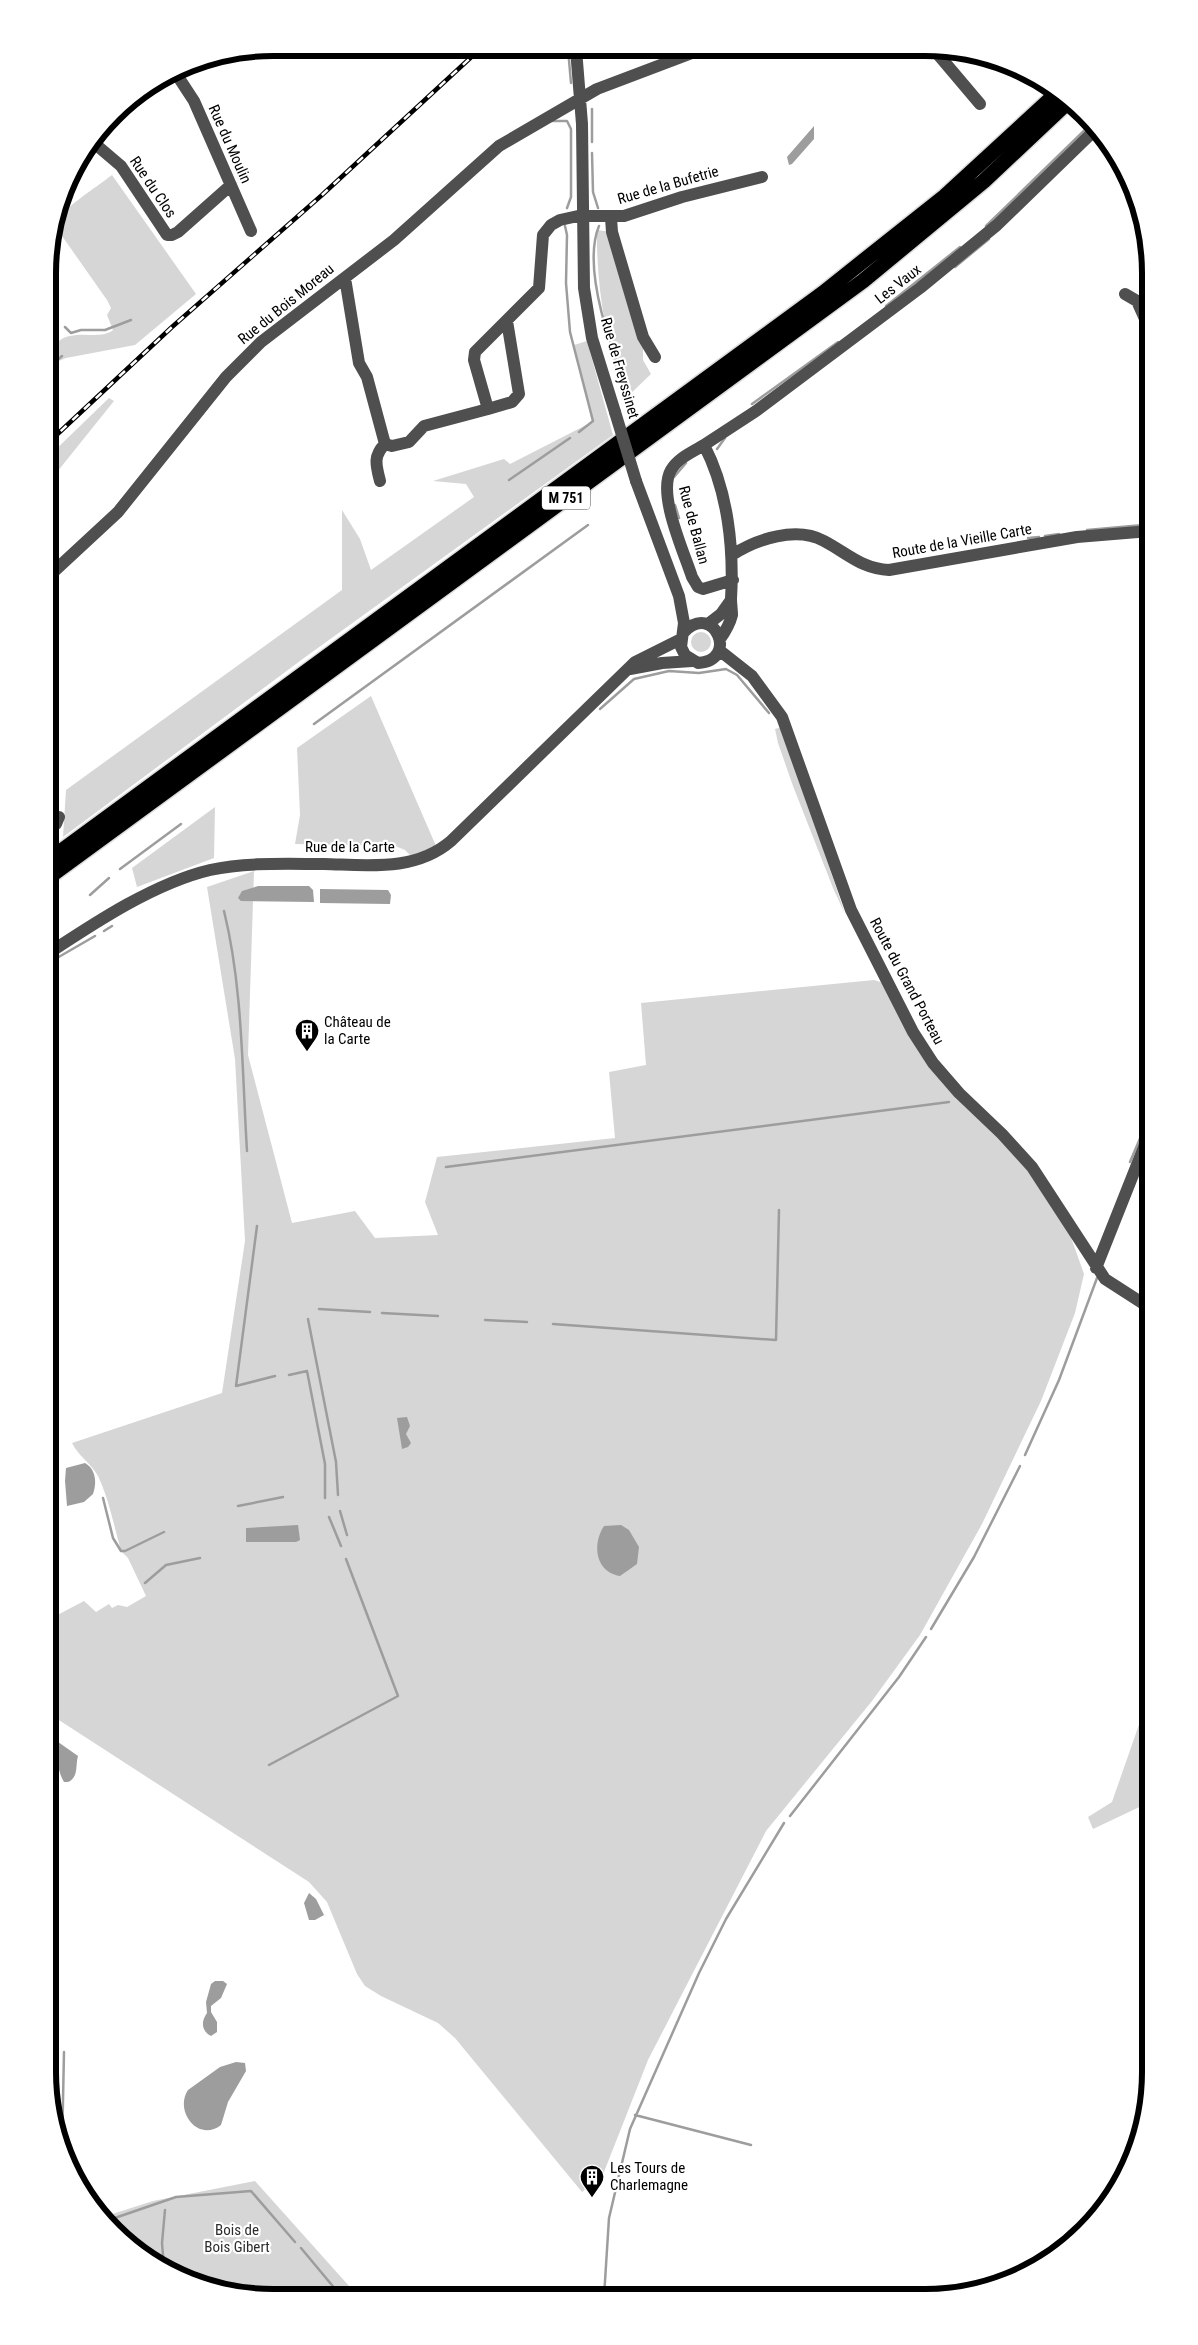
<svg xmlns="http://www.w3.org/2000/svg" width="1198" height="2345" font-family="'Roboto Condensed',sans-serif">
<rect width="100%" height="100%" fill="#fff"/>
<!-- green -->
<path fill="#d6d6d6" d="M 112,175 L 196,294 L 135,345 L 66,358 L 49,365 L 49,347 C 56,343 63,337 70,336 C 85,332 102,339 113,330 L 107,315 L 111,308 L 107,300 L 55,226 C 60,209 97,187 112,175 Z
M 597,230 L 612,232 L 643,337 L 643,360 L 651,374 L 624,400 C 607,343 596,289 597,230 Z
M 587,341 L 613,435 L 304,658 L 63,837 L 66,790 L 342,590 L 342,510 L 360,539 L 371,570 L 474,497 L 466,484 L 433,481 L 504,459 L 510,464 L 592,422 L 574,345 Z
M 109,398 L 114,401 L 49,482 L 49,456 Z
M691 642a10 10 0 1 1 20 0a10 10 0 1 1-20 0Z
M 371,696 L 436,846 L 411,856 L 405,850 L 395,846 L 295,844 L 300,815 L 297,748 Z
M 782,727 L 845,914 L 833,888 L 793,786 L 778,743 L 775,729 Z
M 215,807 L 214,858 L 137,887 L 132,868 Z
M 254,871 L 248,1055 L 292,1223 L 355,1211 L 375,1238 L 438,1235 L 425,1202 L 437,1157 L 615,1138 L 609,1072 L 646,1065 L 641,1003 L 874,980 L 887,984 L 913,1032 L 1002,1134 L 1062,1212 L 1084,1274 L 1075,1313 L 1041,1401 L 982,1524 L 920,1635 L 872,1701 L 766,1831 L 648,2060 L 604,2172 L 582,2192 L 455,2038 L 438,2023 L 381,1996 L 365,1986 L 357,1974 L 327,1902 L 309,1882 L 48,1713 L 48,1620 L 84,1601 L 96,1612 L 109,1604 L 112,1608 L 118,1605 L 127,1607 L 146,1596 L 128,1558 L 121,1551 C 114,1526 109,1499 98,1476 C 91,1463 78,1456 72,1443 L 222,1393 L 245,1241 L 235,1059 L 207,887 Z
M 1150,1693 L 1150,1802 L 1093,1829 L 1088,1817 L 1112,1802 Z
M 255,2181 L 358,2296 L 244,2296 L 174,2274 L 125,2242 L 103,2217 L 153,2201 Z"/>
<!-- water -->
<path fill="#9d9d9d" d="M 814,126 L 814,139 L 792,164 L 789,165 L 787,157 Z
M 258,886 L 309,886 L 313,890 L 314,902 L 241,901 L 238,898 L 242,891 Z
M 320,889 L 388,890 L 391,895 L 390,904 L 320,903 Z
M 407,1417 L 410,1426 L 406,1434 L 411,1443 L 408,1447 L 402,1449 L 397,1418 Z
M 85,1463 C 96,1469 97,1483 93,1494 L 84,1502 L 67,1506 L 65,1481 L 66,1468 Z
M 298,1525 L 300,1540 L 296,1542 L 246,1542 L 246,1528 Z
M 621,1525 L 629,1530 L 639,1547 L 637,1564 L 620,1576 C 595,1572 592,1544 604,1526 Z
M 51,1737 L 78,1756 C 75,1767 79,1777 68,1782 L 64,1782 C 56,1769 59,1753 49,1743 Z
M 309,1893 L 316,1899 L 324,1915 L 315,1920 L 309,1920 L 304,1903 Z
M 215,1981 L 223,1981 L 227,1984 L 221,1998 L 211,2006 L 211,2012 L 217,2022 L 217,2032 L 211,2036 C 201,2031 201,2021 207,2013 L 206,2002 L 211,1984 Z
M 236,2062 L 245,2063 L 246,2071 L 228,2102 L 221,2125 C 198,2143 174,2111 188,2090 L 220,2067 Z"/>
<g fill="none" stroke-linecap="round" stroke-linejoin="round">
<!-- stream -->
<path stroke="#9d9d9d" stroke-width="2.5" d="M 568,49 L 571,83
M 592,109 L 592,142
M 553,121 L 567,121 L 571,129 L 571,197 L 567,208
M 592,153 L 593,192 L 598,208
M 565,226 L 567,235 L 566,283 L 570,332 L 593,421 L 579,432
M 599,226 C 581,269 613,355 630,396
M 986,226 L 1091,124
M 955,267 L 989,239
M 886,306 L 960,247
M 65,327 L 71,333 L 81,330 L 105,330 L 131,320
M 49,367 L 62,356
M 752,404 L 838,342
M 717,449 L 725,438
M 674,477 L 686,463
M 509,480 L 570,438
M 675,505 L 679,518
M 1087,530 L 1143,525
M 1045,536 L 1059,534
M 1028,538 L 1039,537
M 600,709 L 634,679 L 669,671 L 699,673 L 726,669 L 737,675 L 769,713
M 314,724 L 588,525
M 120,869 L 181,824
M 90,895 L 109,878
M 224,911 C 243,988 242,1072 247,1151
M 104,931 L 112,926
M 53,938 L 56,936
M 57,958 L 95,936
M 1130,1162 L 1150,1115
M 446,1167 L 949,1102
M 257,1226 L 236,1386 L 275,1376
M 319,1309 L 370,1312
M 382,1313 L 438,1316
M 308,1319 L 336,1462 L 338,1495
M 485,1320 L 527,1322
M 553,1324 L 776,1340 L 779,1210
M 289,1375 L 307,1371 L 325,1464 L 325,1498
M 1025,1455 L 1059,1380 L 1097,1278
M 103,1498 L 113,1538 L 121,1551 L 125,1551 L 164,1532
M 238,1506 L 283,1497
M 340,1511 L 347,1535
M 329,1517 L 341,1546
M 145,1583 L 166,1565 L 200,1558
M 931,1629 L 974,1557 L 1020,1466
M 269,1765 L 398,1696 L 346,1559
M 790,1816 L 899,1677 L 926,1637
M 635,2115 L 751,2145
M 62,2149 L 64,2052
M 106,2221 L 176,2197 L 251,2191 L 295,2242
M 301,2248 L 341,2296
M 164,2268 L 162,2243 L 165,2210
M 604,2297 L 609,2218 L 630,2129 L 699,1973 L 726,1919 L 784,1823"/>
<defs>
<path id="highway" d="M 49,860 L 823,293 L 945,196 L 1057,93
M 49,877 L 863,281 L 984,181 L 1069,101"/>
</defs>
<!-- highway casing -->
<use href="#highway" stroke="#dbdbdb" stroke-width="18"/>
<!-- minor -->
<path stroke="#4f4f4f" stroke-width="12" d="M 576,49 L 582,124 L 584,288 L 592,338 L 615,412
M 936,52 L 980,104
M 175,72 L 194,101 L 251,231
M 94,143 L 121,166 L 167,235 L 172,235 L 178,232 L 231,185
M 611,218 L 612,232 L 643,337 L 655,357
M 345,278 L 359,363 L 367,377 L 385,444 L 392,446 L 409,442 L 424,426 L 488,409
M 1125,294 L 1137,301 L 1150,330
M 507,321 L 519,394 L 512,402 L 488,409 L 474,360 L 475,352 L 539,288 L 543,235 L 551,225 L 560,220 L 578,216 L 624,216 L 682,197 L 762,177
M 704,445 L 756,411 L 920,288 L 997,225 L 1096,129
M 380,481 C 376,465 373,456 385,444
M 636,481 L 679,596 L 684,623 L 681,647 L 685,655 L 698,663 C 740,661 714,601 684,632
M 732,555 C 757,539 796,526 824,541 C 847,553 862,569 889,570 L 1077,537 L 1150,531
M 49,576 L 118,512 L 226,377 L 261,342 L 394,240 L 499,146 L 597,89 L 700,50
M 708,624 L 721,614 L 731,600
M 720,639 C 725,632 730,623 732,615 C 732,610 731,604 731,599 C 734,548 728,491 704,445 C 692,452 678,458 671,470 C 657,494 684,552 692,577 L 698,587 L 703,589 L 733,580
M 719,650 L 752,676 L 782,717 L 851,910 L 913,1032 L 933,1063 L 959,1093 L 1002,1134 L 1032,1167 L 1105,1279 L 1150,1308
M 630,669 L 662,663 L 692,661
M 49,830 L 56,824 L 59,817
M 49,953 C 96,922 155,883 210,870 C 246,862 287,864 324,864 C 367,865 415,872 451,841 L 635,662 L 681,639
M 1096,1268 L 1150,1132"/>
<!-- highway -->
<use href="#highway" stroke="#000" stroke-width="15"/>
<defs>
<path id="rail" d="M 49,442 L 172,327 L 322,195 L 480,49"/>
</defs>
<!-- rail casing -->
<use href="#rail" stroke="#000" stroke-width="4.5"/>
<!-- rail -->
<use href="#rail" stroke="#fff" stroke-width="2.5" stroke-dasharray="8" stroke-linecap="butt"/>
<!-- minor-bridge -->
<path stroke="#4f4f4f" stroke-width="12" d="M 615,412 L 636,481"/>
</g>
<!-- icons -->
<defs>
<symbol id="building-pin" viewBox="-11 -11 22 30"><path d="M0 17L-7.5 6A9.5 9.5 0 1 1 7.5 6Z" fill="#000" stroke="#fff"/><path d="M-4-6H4V6H1V3H-1V6H-4ZM-2.5-4.3h1.7v1.8h-1.7ZM.8-4.3h1.7v1.8H.8ZM-2.5-1h1.7V.8h-1.7ZM.8-1h1.7V.8H.8Z" fill="#fff"/></symbol>
</defs>
<g fill-rule="evenodd">
<use href="#building-pin" x="293" y="1017" width="28" height="38"/>
<use href="#building-pin" x="578" y="2163" width="28" height="38"/>
</g>
<g text-anchor="middle" stroke-width="4.5" stroke-linejoin="round" paint-order="stroke">
<!-- shield labels -->
<rect fill="#fff" stroke="#4c4c4c" stroke-width="1" x="542" y="486.5" width="48" height="23" rx="4"/>
<g font-size="14" font-weight="bold" fill="#000">
<text x="566" y="503">M 751</text>
</g>
<!-- street labels -->
<g font-size="15" fill="#000" stroke="#fff">
<text transform="translate(230 144) rotate(66)" y="5">Rue du Moulin</text>
<text transform="translate(668 185) rotate(-16)" y="5">Rue de la Bufetrie</text>
<text transform="translate(153 187) rotate(56)" y="5">Rue du Clos</text>
<text transform="translate(898 284) rotate(-38)" y="5">Les Vaux</text>
<text transform="translate(286 304) rotate(-39)" y="5">Rue du Bois Moreau</text>
<text transform="translate(620 368) rotate(74)" y="5">Rue de Freyssinet</text>
<text transform="translate(694 525) rotate(75)" y="5">Rue de Ballan</text>
<text transform="translate(962 541) rotate(-10)" y="5">Route de la Vieille Carte</text>
<text x="350" y="852">Rue de la Carte</text>
<text transform="translate(907 981) rotate(62)" y="5">Route du Grand Porteau</text>
</g>
<!-- poi labels -->
<g font-size="15" fill="#000" stroke="#fff" text-anchor="start">
<text x="324" y="1027">Château de<tspan x="324" dy="17">la Carte</tspan></text>
<text x="610" y="2173">Les Tours de<tspan x="610" dy="17">Charlemagne</tspan></text>
</g>
<!-- park labels -->
<g font-size="15" fill="#2d2d2d" stroke="#fff">
<text x="237" y="2235">Bois de<tspan x="237" dy="17">Bois Gibert</tspan></text>
</g>
</g>
<!-- crop -->
<path d="M0 0H1198V2345H0ZM273 56H925A217 217 0 0 1 1142 273V2072A217 217 0 0 1 925 2289H273A217 217 0 0 1 56 2072V273A217 217 0 0 1 273 56Z" fill="#fff" fill-rule="evenodd"/>
<path fill="none" stroke="#000" stroke-width="6" d="M273 56H925A217 217 0 0 1 1142 273V2072A217 217 0 0 1 925 2289H273A217 217 0 0 1 56 2072V273A217 217 0 0 1 273 56Z"/>
</svg>
